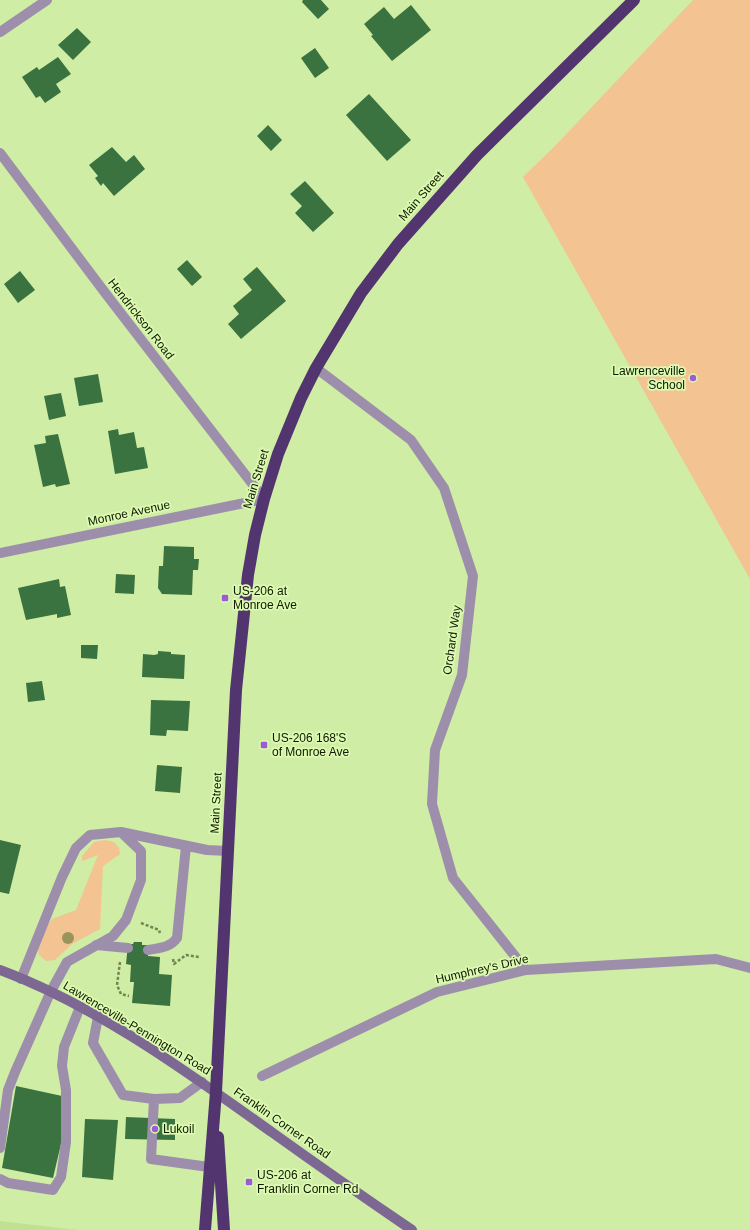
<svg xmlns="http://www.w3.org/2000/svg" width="750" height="1230" font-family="Arial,sans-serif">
<rect width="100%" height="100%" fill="#cfeda4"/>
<!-- built -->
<path fill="#c1e192" d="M 0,1221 L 78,1230 L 0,1230 Z"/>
<!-- green -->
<path fill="#f3c392" d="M 693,0 L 750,0 L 750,579 L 523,177 L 556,145 Z
M 105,840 L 114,842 L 119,848 L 120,854 L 103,866 L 100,929 L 72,944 L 55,960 L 46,961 L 39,955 L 38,950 L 46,928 L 52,919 L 76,910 L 98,855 L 82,861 L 82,856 L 94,842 Z"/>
<!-- building -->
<path fill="#3a7240" d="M 303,0 L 321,0 L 329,9 L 318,19 L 302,2 Z
M 411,5 L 431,30 L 392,61 L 371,36 L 373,35 L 364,24 L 384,7 L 394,19 Z
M 77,28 L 91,42 L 73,60 L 58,45 Z
M 315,48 L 329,68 L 315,78 L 301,58 Z
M 58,57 L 71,74 L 56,84 L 61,92 L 45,103 L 40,96 L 36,98 L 22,77 L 37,67 L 39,70 Z
M 369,94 L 411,140 L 387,161 L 346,115 Z
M 268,125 L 282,140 L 271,151 L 257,136 Z
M 112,147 L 126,162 L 134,155 L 145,169 L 114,196 L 103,183 L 101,186 L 95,178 L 98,176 L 89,165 Z
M 305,181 L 334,213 L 313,232 L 295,213 L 302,206 L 290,194 Z
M 187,260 L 202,277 L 192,286 L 177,269 Z
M 257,267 L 286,301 L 241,339 L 228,324 L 239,314 L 233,306 L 252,290 L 243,279 Z
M 20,271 L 35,290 L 18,303 L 4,284 Z
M 98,374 L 103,402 L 79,406 L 74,378 Z
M 61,393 L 66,416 L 49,420 L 44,396 Z
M 118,429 L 119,435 L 134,432 L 137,448 L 144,447 L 148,468 L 115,474 L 108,431 Z
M 58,434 L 70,484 L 56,487 L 55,484 L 43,487 L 34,445 L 46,443 L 45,436 Z
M 164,546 L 194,547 L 194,559 L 199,559 L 198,570 L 193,570 L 192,595 L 162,594 L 158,588 L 159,566 L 163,566 Z
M 116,574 L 135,575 L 134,594 L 115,593 Z
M 59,579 L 60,587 L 65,586 L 71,615 L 57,618 L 57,614 L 26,620 L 18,588 Z
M 81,645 L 98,645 L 97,659 L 81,658 Z
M 158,651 L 171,652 L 171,654 L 185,655 L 184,679 L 142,677 L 143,654 L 154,655 L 158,654 Z
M 42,681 L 45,700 L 28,702 L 26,683 Z
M 151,700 L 190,701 L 188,731 L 167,730 L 166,736 L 150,735 Z
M 157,765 L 182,767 L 180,793 L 155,791 Z
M 0,840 L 21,845 L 9,894 L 0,892 Z
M 134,942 L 142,942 L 142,945 L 148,945 L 148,956 L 160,957 L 159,974 L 172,975 L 170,1006 L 132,1003 L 134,982 L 130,982 L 131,965 L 126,964 L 128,944 L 133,944 Z
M 16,1086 L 62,1096 L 61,1144 L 53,1178 L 2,1168 Z
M 126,1117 L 175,1119 L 175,1140 L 125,1139 Z
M 85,1119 L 118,1120 L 113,1180 L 82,1177 Z"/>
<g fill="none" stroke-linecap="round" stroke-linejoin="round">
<!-- path -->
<path stroke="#728654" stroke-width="2.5" stroke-dasharray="3 2" stroke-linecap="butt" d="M 141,923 L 159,930 L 160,933
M 173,959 L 174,964 L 186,955 L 199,957
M 120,962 L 117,985 L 121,994 L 129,996"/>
<!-- lane -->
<path stroke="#9d8fac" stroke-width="10" d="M 96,945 L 128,948
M 148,950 C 159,948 170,948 177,938 L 186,846
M 21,979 L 62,877 L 76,848 L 90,835 L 121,832 L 207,850 L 228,851
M 98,1017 L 93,1043 L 123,1095 L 154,1099 L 180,1098 L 202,1082
M 262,1076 L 437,992 L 526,970
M 154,1099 L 151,1159 L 209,1167
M 0,1148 L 8,1090 L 15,1072 L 51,991 L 67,962 L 113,936 L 126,920 L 141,880 L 141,851 L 121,832
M 0,1179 L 8,1183 L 53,1190 L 61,1177 L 66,1142 L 66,1090 L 62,1066 L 64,1047 L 80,1007"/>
<!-- street -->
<path stroke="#9d8fac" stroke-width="10" d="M 0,32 L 47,0
M 0,153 L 106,294 L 264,499 L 0,553
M 316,368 L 411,440 L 444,488 L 473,576 L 462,675 L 435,750 L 432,804 L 453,878 L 526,970 L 716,959 L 750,968"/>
<!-- secondary -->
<path stroke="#7c6892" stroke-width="10" d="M 0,970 C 99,1007 187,1072 273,1133 C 319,1166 365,1198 412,1230"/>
<!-- highway -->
<path stroke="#52346e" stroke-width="12" d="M 218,1137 L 224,1230
M 205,1230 L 216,1092 L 236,690 L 248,575 L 255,535 L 264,499 L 278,454 L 301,398 L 316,368 L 361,293 L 398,244 L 477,155 L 634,0"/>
</g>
<!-- trees -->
<circle fill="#9a935b" cx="68" cy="938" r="6"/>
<!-- markers -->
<g fill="#9c5cd3" stroke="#dcfab1" stroke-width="1.5">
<circle cx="693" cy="378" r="4"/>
<rect x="221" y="594" width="8" height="8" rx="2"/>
<rect x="260" y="741" width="8" height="8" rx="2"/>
<circle cx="155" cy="1129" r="4"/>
<rect x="245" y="1178" width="8" height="8" rx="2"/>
</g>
<g text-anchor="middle" stroke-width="3.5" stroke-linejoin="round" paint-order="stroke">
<!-- street labels -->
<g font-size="12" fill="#0f1900" stroke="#dcfab1">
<text transform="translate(421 196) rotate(-49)" y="4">Main Street</text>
<text transform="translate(141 319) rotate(52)" y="4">Hendrickson Road</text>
<text transform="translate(256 479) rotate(-73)" y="4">Main Street</text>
<text transform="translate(129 513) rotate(-12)" y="4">Monroe Avenue</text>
<text transform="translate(452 640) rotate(-82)" y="4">Orchard Way</text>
<text transform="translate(216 803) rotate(-87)" y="4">Main Street</text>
<text transform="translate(482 969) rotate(-13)" y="4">Humphrey's Drive</text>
<text transform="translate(137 1028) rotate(31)" y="4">Lawrenceville-Pennington Road</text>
<text transform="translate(282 1123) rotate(35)" y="4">Franklin Corner Road</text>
</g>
<!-- poi labels -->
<g font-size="12" fill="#0f1900" stroke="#dcfab1" text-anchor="start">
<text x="685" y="375" text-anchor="end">Lawrenceville<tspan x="685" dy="14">School</tspan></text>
<text x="233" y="595">US-206 at<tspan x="233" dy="14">Monroe Ave</tspan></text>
<text x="272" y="742">US-206 168'S<tspan x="272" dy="14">of Monroe Ave</tspan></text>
<text x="163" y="1133">Lukoil</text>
<text x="257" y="1179">US-206 at<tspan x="257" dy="14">Franklin Corner Rd</tspan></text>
</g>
</g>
</svg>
